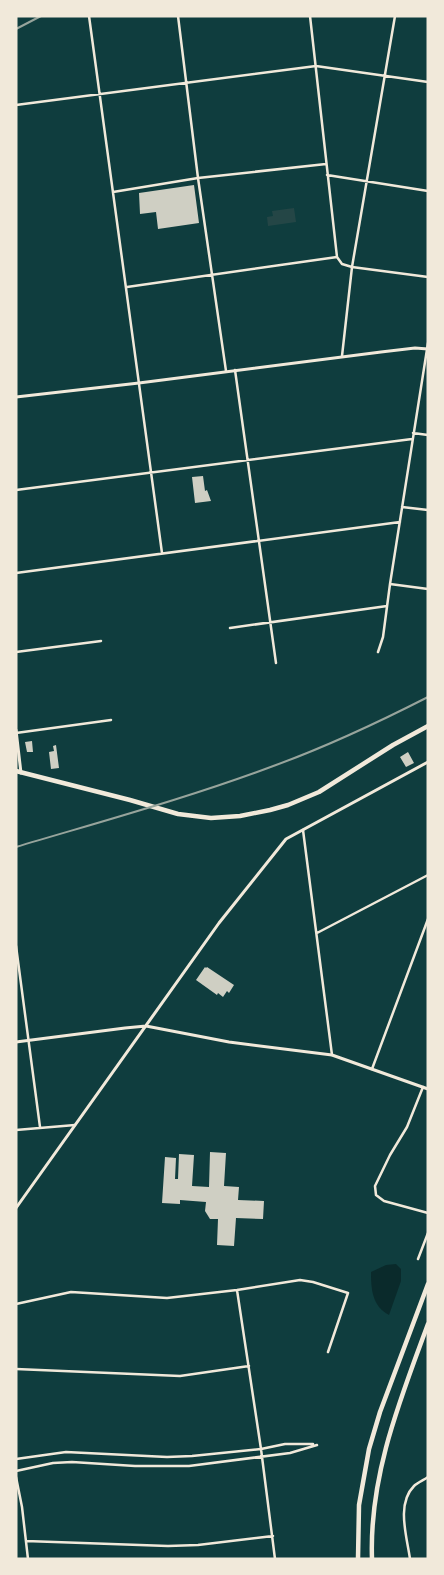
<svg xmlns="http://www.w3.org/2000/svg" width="444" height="1575" font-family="'Open Sans',sans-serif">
<rect width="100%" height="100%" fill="#0f3d3e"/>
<!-- green -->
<path fill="#244646" d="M 294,208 L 296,222 L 268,226 L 267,217 L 273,216 L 272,211 Z"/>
<!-- water -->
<path fill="#0a2a2b" d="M 396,1264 L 401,1269 L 401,1281 L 389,1315 C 372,1306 371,1289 371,1272 L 386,1265 Z"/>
<!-- building -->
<path fill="#cfcfc3" d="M 194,185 L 199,223 L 158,229 L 156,212 L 140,214 L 139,193 Z
M 203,476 L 205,491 L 207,490 L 211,501 L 195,503 L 192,477 Z
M 32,741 L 33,752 L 27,752 L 25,742 Z
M 56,745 L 59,768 L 51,769 L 49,752 L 54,751 L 53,746 Z
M 408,752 L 414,763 L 406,767 L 400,757 Z
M 205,967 L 206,968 L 207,967 L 234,985 L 229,993 L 227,991 L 223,997 L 218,993 L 217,995 L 196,980 Z
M 210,1152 L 226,1153 L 224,1186 L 239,1187 L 238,1200 L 264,1201 L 263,1219 L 236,1218 L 234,1246 L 217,1245 L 218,1219 L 210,1219 L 205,1211 L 206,1202 L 180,1200 L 180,1204 L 162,1203 L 165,1157 L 176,1158 L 175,1179 L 178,1179 L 179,1154 L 194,1155 L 192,1186 L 209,1187 Z"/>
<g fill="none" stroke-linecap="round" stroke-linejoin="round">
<!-- minor -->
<path stroke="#f1e9da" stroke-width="2.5" d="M 89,16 L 162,553
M 178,16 L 198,178 L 226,371
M 310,16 L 337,257 L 342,264 L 352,267 L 428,277
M 16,105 L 316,66 L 428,82
M 327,175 L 428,191
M 113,192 L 198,178 L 326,164
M 127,287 L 337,257
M 342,356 L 352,267 L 395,16
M 235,370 L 276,663
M 413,433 L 428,435
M 16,490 L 412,439
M 402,507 L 428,510
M 16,573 L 400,522
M 390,584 L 428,589
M 230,628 L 387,606
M 16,652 L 101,641
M 378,652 L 383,637 L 390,584 L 428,343
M 16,733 L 111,720
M 303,830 L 332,1055
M 317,933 L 428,875
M 16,946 L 40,1127
M 372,1069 L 428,919
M 423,1087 L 407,1127 L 390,1155 L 375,1186 L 376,1195 L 384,1201 L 428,1213
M 16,1130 L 75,1125
M 418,1259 L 428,1233
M 237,1290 L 261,1449 L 275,1559
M 16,1304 L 71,1292 L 167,1298 L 237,1290 L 300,1280 L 313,1282 L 348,1293 L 328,1352
M 16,1369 L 180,1376 L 249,1366
M 16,1459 L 66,1452 L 167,1457 L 192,1456 L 261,1449 L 285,1444 L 313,1444
M 16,1471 L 53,1463 L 72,1462 L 135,1466 L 189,1466 L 290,1453 L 317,1445
M 16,1477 L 22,1507 L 28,1559
M 26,1541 L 168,1546 L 198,1545 L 273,1536
M 410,1559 C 407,1537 396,1504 414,1486 C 418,1482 424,1480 428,1477"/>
<!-- tertiary -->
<path stroke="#f1e9da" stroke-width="3" d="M 16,397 L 139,383 L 381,352 L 415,348 L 428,349
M 16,730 L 21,773
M 16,1042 L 125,1028 L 146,1026 L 229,1042 L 332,1055 L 428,1089
M 16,1208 L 219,923 L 286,839 L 428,762"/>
<!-- primary -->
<path stroke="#f1e9da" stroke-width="4.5" d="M 16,771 L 130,800 L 178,814 L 211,818 L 240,816 L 270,810 L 288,805 L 319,792 L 393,745 L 428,726"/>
<!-- trunk -->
<path stroke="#f1e9da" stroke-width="4.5" d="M 358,1559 L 359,1505 L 369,1449 L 380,1412 L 428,1284
M 372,1559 C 369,1476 400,1400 428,1324"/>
<!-- rail -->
<path stroke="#97a49c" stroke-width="2" d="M 16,29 L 41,16
M 16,847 C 103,821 191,797 276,765 C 328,746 379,722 428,697"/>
</g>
<!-- border -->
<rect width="444" height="1575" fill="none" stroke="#f1e9da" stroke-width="35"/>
</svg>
